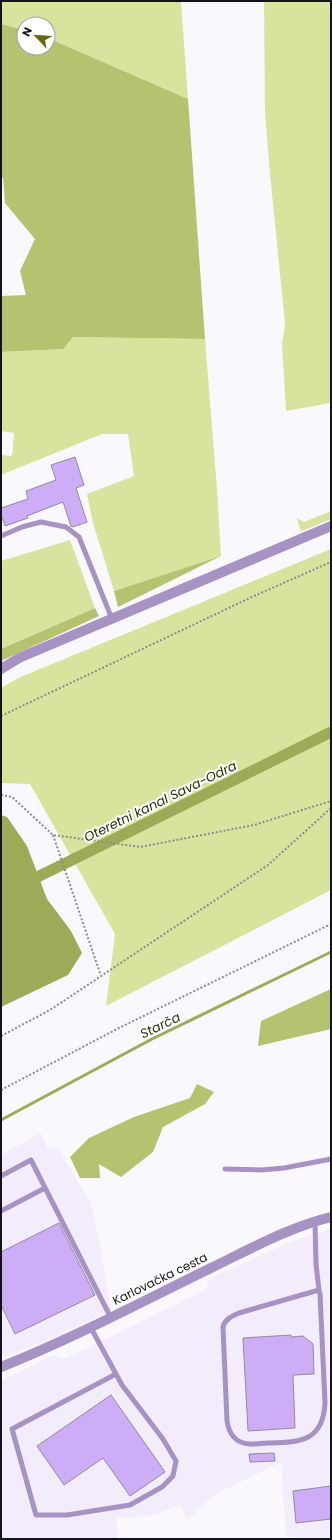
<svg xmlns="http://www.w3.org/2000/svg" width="332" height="1540" font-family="Poppins,sans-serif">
<rect width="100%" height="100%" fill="#faf8fd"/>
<!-- built -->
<path fill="#f2ecfb" d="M 41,1133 L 48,1150 L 57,1147 L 91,1203 L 98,1235 L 111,1310 L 50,1339 L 4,1357 L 1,1350 L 1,1155 Z
M 331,1229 L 331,1539 L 306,1539 L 286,1536 L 281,1462 L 214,1495 L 187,1520 L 181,1505 L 150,1516 L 116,1518 L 118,1539 L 1,1539 L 1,1381 L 53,1355 L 64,1359 L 206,1290 L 209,1279 L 292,1241 Z"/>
<!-- green -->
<path fill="#d8e49d" d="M 1,1 L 181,1 L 188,99 L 48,38 L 48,24 L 24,24 L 24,30 L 1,24 Z
M 264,1 L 331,1 L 331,403 L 286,411 L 282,345 L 285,324 L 270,174 L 265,113 Z
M 73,337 L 205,339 L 217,489 L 221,556 L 114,591 L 93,523 L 87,494 L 134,476 L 128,434 L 102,434 L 1,475 L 1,455 L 12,456 L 14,433 L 1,431 L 1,352 L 63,349 Z
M 331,511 L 331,519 L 302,531 L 300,529 L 297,518 L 304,522 Z
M 70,540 L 95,608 L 1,649 L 1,561 Z
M 331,549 L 331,890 L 106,1006 L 115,934 L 30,784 L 1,783 L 1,688 L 18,678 Z"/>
<!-- forest -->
<path fill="#b5c26f" d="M 1,24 L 24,30 L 24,48 L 48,48 L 48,38 L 188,99 L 205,339 L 73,337 L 63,349 L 1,352 L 1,296 L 26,295 L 20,271 L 35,239 L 5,203 L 3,178 L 1,177 Z
M 221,556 L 118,607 L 114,591 Z
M 95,608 L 99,616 L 1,661 L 1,649 Z
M 331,989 L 331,1029 L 258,1046 L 261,1021 Z
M 197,1084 L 214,1092 L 205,1104 L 163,1127 L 153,1152 L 121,1177 L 99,1164 L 100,1178 L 80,1178 L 70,1157 L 89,1138 L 134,1117 L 190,1098 Z"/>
<!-- water -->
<path fill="#9eaa58" d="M 1,815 L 7,817 L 27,846 L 47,899 L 71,931 L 82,953 L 68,975 L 1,1007 Z"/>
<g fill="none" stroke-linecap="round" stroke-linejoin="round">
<!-- stream -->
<path stroke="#9eaa58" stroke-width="3" d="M 1,1120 L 152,1039 L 331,952"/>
<!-- canal -->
<path stroke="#9eaa58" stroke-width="11" d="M 1,895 L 331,732"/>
</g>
<!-- building -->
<path fill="#ccadf6" stroke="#9489a3" d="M 75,457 L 84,485 L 76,488 L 87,522 L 73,527 L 71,526 L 63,502 L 27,516 L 28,518 L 5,526 L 1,515 L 1,508 L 28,499 L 26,491 L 56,480 L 51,465 Z
M 59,1223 L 95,1295 L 15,1334 L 1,1305 L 1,1252 Z
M 291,1335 L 291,1337 L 303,1336 L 313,1344 L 314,1374 L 293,1375 L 295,1428 L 248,1431 L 243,1338 Z
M 111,1395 L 165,1472 L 130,1496 L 103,1458 L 64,1485 L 37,1446 Z
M 274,1453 L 275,1461 L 250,1462 L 249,1454 Z
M 331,1486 L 331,1519 L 296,1523 L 293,1491 Z"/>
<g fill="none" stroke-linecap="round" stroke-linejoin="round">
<!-- path -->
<path stroke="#8d8a91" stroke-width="2" stroke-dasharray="2 2" stroke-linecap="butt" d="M 1,716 L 254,596 L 331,562
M 1,795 L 12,797 L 53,835 L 140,847 L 254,825 L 331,801
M 53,835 L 101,976
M 1,1036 L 50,1010 L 268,865 L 331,808
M 1,1090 L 117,1029 L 331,924"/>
<!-- service -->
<path stroke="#a792c4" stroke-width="5" d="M 1,536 L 22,527 L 41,522 L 66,527 L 79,537 L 112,619
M 225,1169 L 261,1170 L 284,1168 L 331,1159
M 1,1176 L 31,1160 L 111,1318
M 1,1211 L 45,1188
M 315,1222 L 316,1264 L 319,1290 L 320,1294 L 325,1403 C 323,1443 298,1442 267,1443 C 257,1444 246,1446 237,1440 C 230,1435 228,1428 227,1421 L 223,1327 C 225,1319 232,1316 239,1313 L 319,1290
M 91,1328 L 116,1374
M 116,1374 L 122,1385 L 163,1439 L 176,1461 L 173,1476 L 162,1487 L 130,1505 L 67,1515 L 36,1515 L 12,1429 Z"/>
<!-- minor -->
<path stroke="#a792c4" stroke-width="10" d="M 1,669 L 19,658 L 331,526
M 1,1367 C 74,1338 143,1301 213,1267 C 250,1249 292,1226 331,1217"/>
</g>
<g text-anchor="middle" stroke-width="4" stroke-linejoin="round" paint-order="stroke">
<!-- street labels -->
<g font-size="12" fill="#16121c" stroke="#fff">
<text transform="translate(160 1279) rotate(-26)" y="4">Karlovačka cesta</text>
</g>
<!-- water labels -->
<g font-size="13" font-style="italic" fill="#2a2e0a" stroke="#fff">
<text transform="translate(160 801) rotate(-26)" y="5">Oteretni kanal Sava-Odra</text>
<text transform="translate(160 1025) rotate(-26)" y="5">Starča</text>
</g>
</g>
<!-- border -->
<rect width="332" height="1540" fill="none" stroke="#16121c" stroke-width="4"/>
<!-- north arrow -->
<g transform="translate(36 36) rotate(295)"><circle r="19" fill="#ffffff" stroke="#a2a0a4"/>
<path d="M0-3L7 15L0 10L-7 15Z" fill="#626b12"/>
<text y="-6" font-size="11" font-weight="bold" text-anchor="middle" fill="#16121c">N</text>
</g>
</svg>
